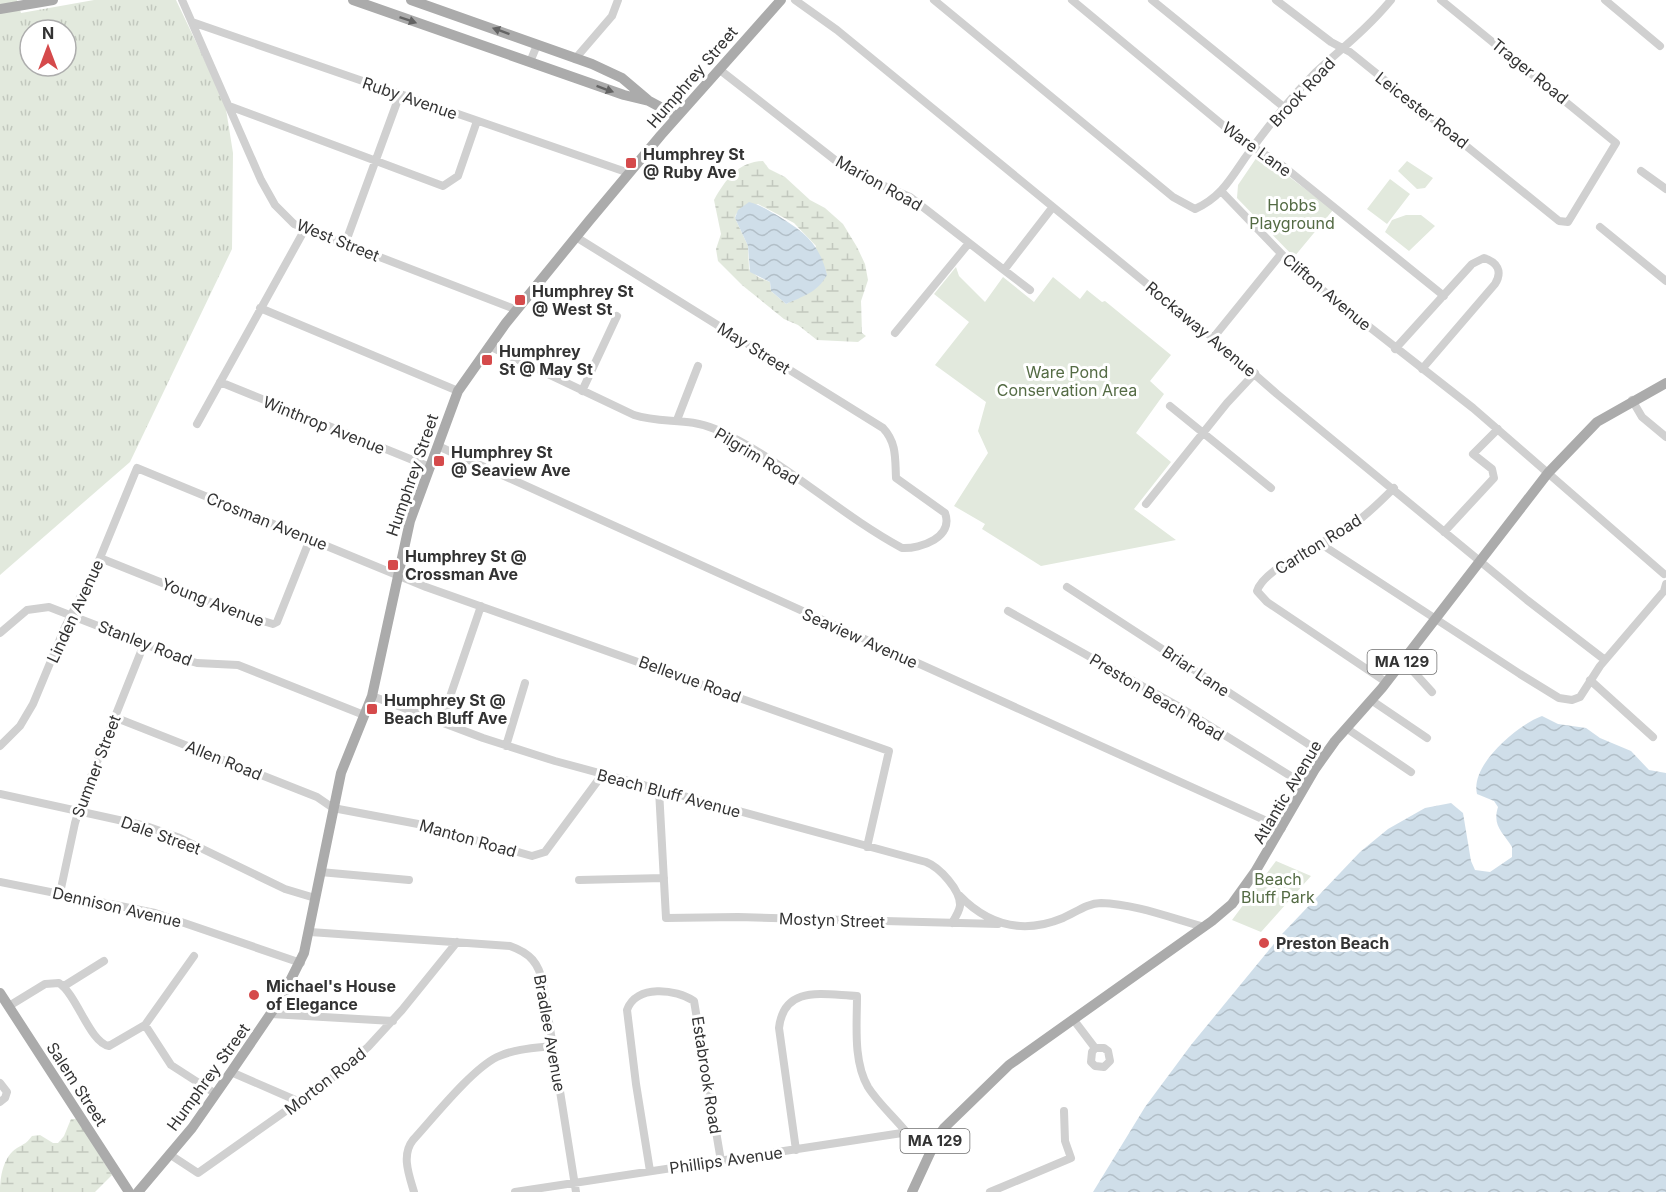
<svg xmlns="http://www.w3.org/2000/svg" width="1666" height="1192" font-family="Inter,sans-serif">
<defs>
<pattern id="grass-tufts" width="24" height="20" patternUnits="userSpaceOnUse" patternTransform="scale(1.5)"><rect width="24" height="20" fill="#e2e9dd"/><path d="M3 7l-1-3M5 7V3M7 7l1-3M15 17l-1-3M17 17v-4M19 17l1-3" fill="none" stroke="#c2c8be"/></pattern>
<pattern id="wetland-marsh" width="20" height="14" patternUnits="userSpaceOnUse" patternTransform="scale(1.5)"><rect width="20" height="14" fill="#e2e9dd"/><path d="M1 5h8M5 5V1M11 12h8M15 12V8" fill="none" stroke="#c2c8be"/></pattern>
<pattern id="water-waves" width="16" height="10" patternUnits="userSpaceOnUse" patternTransform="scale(1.5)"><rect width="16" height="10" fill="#cfdee9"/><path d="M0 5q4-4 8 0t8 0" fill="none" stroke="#b2bfc8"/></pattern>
</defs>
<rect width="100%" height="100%" fill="#fff"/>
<!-- grass -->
<path fill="url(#grass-tufts)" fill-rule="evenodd" d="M 0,0 L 17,0 L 21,13 L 94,0 L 176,0 L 225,103 L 233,153 L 232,249 L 130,462 L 0,575 ZM 30,30 L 66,30 L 66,66 L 30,66 Z"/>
<!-- wetland -->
<path fill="url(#wetland-marsh)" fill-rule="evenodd" d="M 763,161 L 769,169 L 785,177 L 810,200 L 825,208 L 843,224 L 857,247 L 865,264 L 868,280 L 861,301 L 862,333 L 866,336 L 858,342 L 817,340 L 798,325 L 784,319 L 742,285 L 718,261 L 716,249 L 721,234 L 714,200 C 726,179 738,162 763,161 ZM 758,204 L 794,223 L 816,246 L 796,299 L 786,304 L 771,291 L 770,282 L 758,277 L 749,269 L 748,246 L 735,218 L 736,214 Z
M 71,1119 L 77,1119 L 112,1175 L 95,1192 L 0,1192 C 0,1177 3,1157 17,1148 C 25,1143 26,1144 32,1136 L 40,1135 L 53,1143 L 58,1143 L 64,1136 Z"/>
<!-- green -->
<path fill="#e2e9dd" d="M 1259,154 L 1333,210 L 1294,257 L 1237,198 L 1238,185 Z
M 1407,161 L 1433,178 L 1425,188 L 1417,189 L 1398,171 Z
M 1390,179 L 1410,194 L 1387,224 L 1367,209 Z
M 1406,215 L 1421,215 L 1435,226 L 1409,251 L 1385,232 L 1392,220 Z
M 956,267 L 959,276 L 985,302 L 1003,277 L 1034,302 L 1053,277 L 1080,299 L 1087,290 L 1102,302 L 1105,301 L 1171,355 L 1150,381 L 1164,394 L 1136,433 L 1171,462 L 1134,509 L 1176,540 L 1041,566 L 982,529 L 985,524 L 954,506 L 988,453 L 978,431 L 986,402 L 935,365 L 969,322 L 934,294 Z
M 1276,861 L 1311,876 L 1261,932 L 1232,920 Z"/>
<!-- water -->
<path fill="url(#water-waves)" d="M 749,202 C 760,205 766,209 775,214 C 803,231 819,242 827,275 C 817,293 803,296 786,304 L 771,291 L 770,282 L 750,272 L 748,246 L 735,218 L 738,210 Z
M 1542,716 L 1558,724 L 1586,728 L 1600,738 L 1631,751 L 1649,770 L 1666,773 L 1666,1192 L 1093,1192 L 1145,1107 L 1191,1045 L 1282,934 L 1360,852 L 1388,829 L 1425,808 L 1451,803 L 1463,813 L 1471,861 L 1475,870 L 1490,872 L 1512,857 L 1512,847 C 1503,832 1492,826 1498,807 L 1494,801 L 1477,794 C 1470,765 1517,725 1542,716 Z"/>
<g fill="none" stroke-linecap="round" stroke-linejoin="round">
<!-- minor -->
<path stroke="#d0d0d0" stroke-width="8" d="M 182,0 L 261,180 L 275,205 L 294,224 L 517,310
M 795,0 L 837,30 L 1213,338 L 1277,394 L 1527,600 L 1605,660
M 934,0 L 1173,197 L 1195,209 C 1220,198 1230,180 1245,158 C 1266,129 1289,99 1315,73 C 1341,49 1368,28 1391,0
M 1072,0 L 1236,136 L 1283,166 L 1444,296
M 1152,0 L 1285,108
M 1276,0 L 1331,42 L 1350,52 L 1559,221 L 1568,222 L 1616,143 L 1441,0
M 1605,0 L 1660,46
M 192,22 L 629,173
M 575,59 L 612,16 L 618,0
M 530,62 L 537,45
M 720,70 L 835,160 L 863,177 L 910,197 L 1004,270 L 1052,208
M 229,106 L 443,186 L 458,176 L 477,121
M 1641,171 L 1666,189
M 1222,192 L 1298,271 L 1473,408 L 1664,574
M 1600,227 L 1666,281
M 345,244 L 400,94
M 1004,270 L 1030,290
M 260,308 L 458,391
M 895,333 L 969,243
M 1213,338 L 1281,254
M 489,346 L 634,415 C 661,424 688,417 715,429 C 783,459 837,513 902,548 C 921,549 954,537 945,513 L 896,478 C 895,459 897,443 883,428 L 576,237
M 1395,349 L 1472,264 L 1484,258 C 1497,262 1503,271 1495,284 L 1422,369
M 220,382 L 430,467
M 582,391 L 617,316
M 1632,400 L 1642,417 L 1666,437
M 1170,406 L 1271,488
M 677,420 L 698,366
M 197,424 L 305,229
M 438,446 L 1282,828
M 1146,504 L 1227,403 L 1255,373
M 1444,532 L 1494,478 L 1492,469 L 1473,454 L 1498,429
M 1321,544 L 1520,674 L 1559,698 L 1572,700 L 1580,697 L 1600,666 L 1664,591 L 1666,584
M 100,558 L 240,614 L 273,624 L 277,622 L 310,539
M 1067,587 L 1325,755
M 1008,611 L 1176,705 L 1305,785
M 0,633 L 27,610 L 49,607 L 186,660 L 197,663 L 238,665 L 364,715
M 1403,660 L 1432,692
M 1590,680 L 1653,737
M 1386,682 L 1267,602 L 1257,591 C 1264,567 1328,542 1351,526 C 1367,515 1380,502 1394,488
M 372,696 L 483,738 L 555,761 L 926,862 C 939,867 961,890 960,906 C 959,912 955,918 952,923
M 1371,700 L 1427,738
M 114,717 L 317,797 L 333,808 L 418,824 L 532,856 L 545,852 L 602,775
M 441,723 L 481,606
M 1346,728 L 1411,772
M 0,746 L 20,726 L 33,704 L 65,627 L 100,558 L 137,468 L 426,587 L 889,751 L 867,847
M 506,746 L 525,683
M 659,790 L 666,918 L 738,917 L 998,924
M 0,794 L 146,826 L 180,838 L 285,889 L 315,898
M 320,872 L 409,880
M 579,880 L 664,878
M 0,882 L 155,913 L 301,963
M 60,893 L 75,823 L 83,797 L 144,644
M 959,895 C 988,925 1022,935 1063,918 C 1075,913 1087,903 1101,903 C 1135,904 1171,918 1204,927
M 310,932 L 510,946 C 530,953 539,963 543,984 L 576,1192
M 64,986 L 104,961
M 9,1006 L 45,984 L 59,983 C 77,995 90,1043 109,1046 L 145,1025 L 194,956
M 271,1014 L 393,1021
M 1073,1019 L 1095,1048 L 1104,1048 L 1108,1051 L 1110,1061 L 1104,1067 L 1095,1066 L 1091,1062 L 1092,1052 L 1095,1048
M 145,1025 L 171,1065 L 216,1094
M 231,1072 L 300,1102
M 0,1083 L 7,1092 L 5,1098 L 0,1102
M 796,1150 L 779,1028 C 784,984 824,995 857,996 C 857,1025 853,1061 868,1087 C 878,1103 895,1118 907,1133
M 169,1154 L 198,1173 L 331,1079 L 368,1047 L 402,1010 L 457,942
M 650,1171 L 636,1084 L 627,1010 C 636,984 676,989 694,1001 L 721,1161
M 414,1192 C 409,1175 401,1155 413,1140 C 434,1117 471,1070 497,1057 C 514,1049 534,1048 553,1046
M 515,1192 L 902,1133 L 937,1138
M 990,1192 L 1071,1158 L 1065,1141 L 1064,1111"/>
<!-- major -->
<path stroke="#ababab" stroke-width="10" d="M 353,0 L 624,95 L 649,101 L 677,116
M 411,0 L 592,64 L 622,78 L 648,100
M 0,9 L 53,0
M 0,993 L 129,1192
M 138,1192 L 192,1128 L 231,1072 L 282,997 L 304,953 L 341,773 L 372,696 L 410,521 L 458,391 L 506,323 L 589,221 L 661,135 L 781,0
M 912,1192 L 937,1138 L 944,1128 L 1009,1065 L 1212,921 L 1232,904 L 1255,872 L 1315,769 L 1335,741 L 1382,688 L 1548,473 L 1597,422 L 1666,383"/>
</g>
<!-- one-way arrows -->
<defs><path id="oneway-solid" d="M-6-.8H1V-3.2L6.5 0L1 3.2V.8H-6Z" transform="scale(1.5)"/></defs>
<g fill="#636363">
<use href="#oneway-solid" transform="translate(408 20) rotate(19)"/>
<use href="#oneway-solid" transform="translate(501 31) rotate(-160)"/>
<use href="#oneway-solid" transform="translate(605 89) rotate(20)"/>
</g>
<!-- markers -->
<g fill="#d54a4b" stroke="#fff" stroke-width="2">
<rect x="625" y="157" width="12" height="12" rx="3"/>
<rect x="514" y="294" width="12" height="12" rx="3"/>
<rect x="481" y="354" width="12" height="12" rx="3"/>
<rect x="433" y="455" width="12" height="12" rx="3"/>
<rect x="387" y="559" width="12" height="12" rx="3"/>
<rect x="366" y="703" width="12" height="12" rx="3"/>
<circle cx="1264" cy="943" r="6"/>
<circle cx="254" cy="995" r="6"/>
</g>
<g text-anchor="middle" stroke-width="6" stroke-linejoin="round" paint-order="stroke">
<!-- shield labels -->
<g fill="#fff" stroke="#707070" stroke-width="1.5">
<rect x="1367.5" y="650" width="69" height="24" rx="4.5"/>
<rect x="900.5" y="1129" width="69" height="24" rx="4.5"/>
</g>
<g font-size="15" font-weight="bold" fill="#333">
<text x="1402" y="667">MA 129</text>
<text x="935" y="1146">MA 129</text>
</g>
<!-- street labels -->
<g font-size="16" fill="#333" stroke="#fff">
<text transform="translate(1530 71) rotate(39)" y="6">Trager Road</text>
<text transform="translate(692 77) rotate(-49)" y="6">Humphrey Street</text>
<text transform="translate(1302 92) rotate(-47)" y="6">Brook Road</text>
<text transform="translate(410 98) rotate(19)" y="6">Ruby Avenue</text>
<text transform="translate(1422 110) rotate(38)" y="6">Leicester Road</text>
<text transform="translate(1257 149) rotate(36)" y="6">Ware Lane</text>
<text transform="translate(879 183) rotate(29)" y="6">Marion Road</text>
<text transform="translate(338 240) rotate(22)" y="6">West Street</text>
<text transform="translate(1327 292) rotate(40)" y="6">Clifton Avenue</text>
<text transform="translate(1201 329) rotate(40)" y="6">Rockaway Avenue</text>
<text transform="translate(754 348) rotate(32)" y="6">May Street</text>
<text transform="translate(324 425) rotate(22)" y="6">Winthrop Avenue</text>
<text transform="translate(757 456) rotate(31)" y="6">Pilgrim Road</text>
<text transform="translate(412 475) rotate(-71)" y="6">Humphrey Street</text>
<text transform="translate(267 521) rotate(22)" y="6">Crosman Avenue</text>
<text transform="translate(1318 544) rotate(-32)" y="6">Carlton Road</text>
<text transform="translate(213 602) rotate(21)" y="6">Young Avenue</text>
<text transform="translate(75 611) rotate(-65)" y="6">Linden Avenue</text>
<text transform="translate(860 638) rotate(24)" y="6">Seaview Avenue</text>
<text transform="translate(145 643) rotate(21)" y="6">Stanley Road</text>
<text transform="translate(1196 671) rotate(34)" y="6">Briar Lane</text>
<text transform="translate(690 679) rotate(20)" y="6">Bellevue Road</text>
<text transform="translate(1157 697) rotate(31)" y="6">Preston Beach Road</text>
<text transform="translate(224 760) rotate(22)" y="6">Allen Road</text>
<text transform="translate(96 766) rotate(-69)" y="6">Sumner Street</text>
<text transform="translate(1287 792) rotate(-59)" y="6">Atlantic Avenue</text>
<text transform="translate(669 793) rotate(15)" y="6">Beach Bluff Avenue</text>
<text transform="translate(161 835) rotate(20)" y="6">Dale Street</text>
<text transform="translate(468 838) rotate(16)" y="6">Manton Road</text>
<text transform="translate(117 907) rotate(13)" y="6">Dennison Avenue</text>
<text transform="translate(832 920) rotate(2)" y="6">Mostyn Street</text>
<text transform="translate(550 1033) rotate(80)" y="6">Bradlee Avenue</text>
<text transform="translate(707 1075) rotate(81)" y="6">Estabrook Road</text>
<text transform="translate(208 1077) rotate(-54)" y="6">Humphrey Street</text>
<text transform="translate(325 1081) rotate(-38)" y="6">Morton Road</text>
<text transform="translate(77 1084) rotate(57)" y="6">Salem Street</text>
<text transform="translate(726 1160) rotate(-8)" y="6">Phillips Avenue</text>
</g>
<!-- poi labels -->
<g font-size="16" font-weight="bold" fill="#333" stroke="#fff" text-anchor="start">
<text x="643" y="160">Humphrey St<tspan x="643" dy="18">@ Ruby Ave</tspan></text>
<text x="532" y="297">Humphrey St<tspan x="532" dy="18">@ West St</tspan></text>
<text x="499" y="357">Humphrey<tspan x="499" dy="18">St @ May St</tspan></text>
<text x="451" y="458">Humphrey St<tspan x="451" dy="18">@ Seaview Ave</tspan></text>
<text x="405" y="562">Humphrey St @<tspan x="405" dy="18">Crossman Ave</tspan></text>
<text x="384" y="706">Humphrey St @<tspan x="384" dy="18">Beach Bluff Ave</tspan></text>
<text x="1276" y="949">Preston Beach</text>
<text x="266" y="992">Michael's House<tspan x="266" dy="18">of Elegance</tspan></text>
</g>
<!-- park labels -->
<g font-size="16" fill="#546b44" stroke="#fff">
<text x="1292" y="211">Hobbs<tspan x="1292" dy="18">Playground</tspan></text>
<text x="1067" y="378">Ware Pond<tspan x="1067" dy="18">Conservation Area</tspan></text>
<text x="1278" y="885">Beach<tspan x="1278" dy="18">Bluff Park</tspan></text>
</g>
</g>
<!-- north arrow -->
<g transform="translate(48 48)"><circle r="28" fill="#ffffff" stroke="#adadad" stroke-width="1.5"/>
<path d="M0-4.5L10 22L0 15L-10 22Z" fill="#d54a4b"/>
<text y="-9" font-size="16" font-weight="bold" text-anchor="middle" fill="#333333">N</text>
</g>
</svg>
